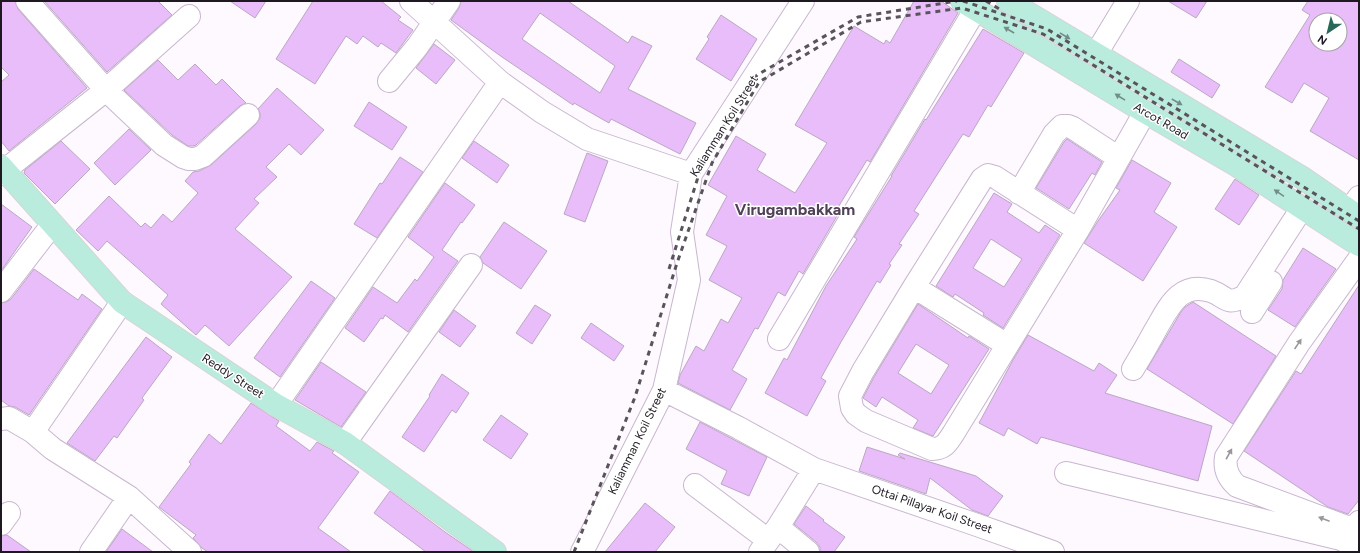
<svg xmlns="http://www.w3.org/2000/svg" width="1360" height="553" font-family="Figtree,sans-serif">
<rect width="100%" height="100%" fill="#fdf9ff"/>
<!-- building -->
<path fill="#e8bdf9" stroke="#baa8c2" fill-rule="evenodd" d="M 1,1 L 15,1 L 18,9 L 87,88 L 9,151 L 1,141 L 1,82 L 9,75 L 1,67 Z
M 44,1 L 158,1 L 172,15 L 107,72 Z
M 230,1 L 266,1 L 255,18 Z
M 313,1 L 381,1 L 401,17 L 398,20 L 413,30 L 396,53 L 381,43 L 378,47 L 363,36 L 357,44 L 346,36 L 315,84 L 276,59 Z
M 461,1 L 568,1 L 628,43 L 632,36 L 652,46 L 628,89 L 696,123 L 680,154 L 611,119 L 609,123 L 574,103 L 573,105 L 502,57 L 451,20 L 459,8 ZM 540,13 L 615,66 L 600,93 L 522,39 Z
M 914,1 L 941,1 L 958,13 L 870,162 L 867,160 L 837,209 L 840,211 L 803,274 L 799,271 L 785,296 L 778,292 L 758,329 L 755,328 L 732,370 L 747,379 L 730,410 L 678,383 L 680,375 L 696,346 L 704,351 L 721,319 L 728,323 L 742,298 L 709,280 L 727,246 L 706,235 L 727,196 L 708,185 L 736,136 L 766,154 L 757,170 L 795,193 L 827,143 L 795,125 L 854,26 L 884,44 L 886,40 L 890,43 Z
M 1168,1 L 1207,1 L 1196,18 Z
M 1308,1 L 1359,1 L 1359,160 L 1310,131 L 1329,98 L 1304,83 L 1292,103 L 1265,87 L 1310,15 L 1302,10 ZM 1316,20 L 1340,20 L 1340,44 L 1316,44 Z
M 721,15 L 757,39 L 731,81 L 696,59 L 709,39 L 707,37 Z
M 983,29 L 1024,53 L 991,107 L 988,105 L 969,137 L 963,134 L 914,211 L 919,214 L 899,244 L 902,245 L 889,264 L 891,265 L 880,283 L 877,281 L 841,342 L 821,378 L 826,381 L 807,416 L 765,393 L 784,358 L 787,360 L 826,286 L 857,239 L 854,237 L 892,176 L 891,176 L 925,119 L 926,120 Z
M 434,44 L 455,60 L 436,84 L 416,68 Z
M 1179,59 L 1220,85 L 1212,98 L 1171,72 Z
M 158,60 L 178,80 L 195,64 L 216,85 L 222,79 L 246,103 L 240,106 L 196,145 L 193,146 L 188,146 L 172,135 L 124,90 Z
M 277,88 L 324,130 L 301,155 L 289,144 L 266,167 L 277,177 L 254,199 L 259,203 L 235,229 L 292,277 L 229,346 L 205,325 L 196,335 L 161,304 L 168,295 L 107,241 L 98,251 L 76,230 L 109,196 L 141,227 L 145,223 L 151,228 L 163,214 L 172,222 L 198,193 L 185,181 L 193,172 L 199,171 L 211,165 L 256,124 L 260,118 L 260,113 L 258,109 Z
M 369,102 L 407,127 L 392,150 L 354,126 Z
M 129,129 L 151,150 L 115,185 L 94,163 Z
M 1067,139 L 1102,162 L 1095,175 L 1092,173 L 1069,209 L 1036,188 L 1064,142 Z
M 61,141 L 90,169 L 55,204 L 24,173 L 25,170 Z
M 474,141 L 509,165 L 497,183 L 462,158 Z
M 587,153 L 608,161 L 585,222 L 564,214 Z
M 400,157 L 423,172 L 377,238 L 354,224 L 380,183 L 382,184 Z
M 1132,160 L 1171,183 L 1154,212 L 1177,227 L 1143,281 L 1084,243 L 1098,221 L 1120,190 L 1116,188 Z
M 1235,179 L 1259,195 L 1239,225 L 1215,209 Z
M 445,183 L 475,205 L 462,223 L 461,222 L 442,250 L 458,261 L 408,332 L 385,315 L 383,319 L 381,318 L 364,342 L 345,328 L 373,287 L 397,303 L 415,279 L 417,281 L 434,257 L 408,237 Z
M 994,193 L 1012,204 L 1007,212 L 1039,233 L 1045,225 L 1060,235 L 1003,328 L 983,315 L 984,313 L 955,294 L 953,297 L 936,286 ZM 991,239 L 1022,259 L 1004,287 L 973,268 Z
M 1,204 L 32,227 L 1,271 Z
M 504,222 L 547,251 L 521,289 L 483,263 L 480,257 Z
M 1303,248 L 1336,269 L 1295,327 L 1268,310 L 1282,289 L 1283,280 Z
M 34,269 L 78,300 L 82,294 L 102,309 L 29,415 L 15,407 L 9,406 L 1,400 L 1,303 L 6,302 L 11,299 Z
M 311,281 L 335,298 L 280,377 L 254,358 Z
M 1359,285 L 1359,500 L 1348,514 L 1328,507 L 1244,451 L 1296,371 L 1301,374 Z
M 1193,302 L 1276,356 L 1233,424 L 1147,369 L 1181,312 L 1185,307 Z
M 918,304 L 968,338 L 969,336 L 989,349 L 933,436 L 913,428 L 918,420 L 882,397 L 876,407 L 863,398 L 874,377 ZM 916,344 L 949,365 L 931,394 L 898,373 Z
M 535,305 L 551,315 L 532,344 L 516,333 Z
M 454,310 L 476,326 L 460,347 L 439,332 Z
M 591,323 L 624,346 L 614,361 L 581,338 Z
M 1028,335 L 1094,371 L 1099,363 L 1117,375 L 1105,393 L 1212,426 L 1198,481 L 1041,437 L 1037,444 L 1008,428 L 1004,436 L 979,423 L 1013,360 Z
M 146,337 L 172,357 L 142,398 L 144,400 L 117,438 L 114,436 L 95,461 L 67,443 Z
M 321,362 L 366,392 L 341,427 L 295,400 Z
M 442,374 L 469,393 L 456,413 L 452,410 L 424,452 L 402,437 L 430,396 L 429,395 Z
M 251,403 L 279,421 L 276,426 L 310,451 L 317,442 L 334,451 L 332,453 L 359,472 L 318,528 L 351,552 L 208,552 L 202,548 L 193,538 L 196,535 L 159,507 L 191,464 L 189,462 L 209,434 L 221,444 Z
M 501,415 L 528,434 L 511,459 L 483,440 Z
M 700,422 L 767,457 L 749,496 L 721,484 L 727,471 L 686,449 Z
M 867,447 L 905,459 L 898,455 L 900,453 L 976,476 L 1003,496 L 988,516 L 972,510 L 930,478 L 926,494 L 859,471 Z
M 390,491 L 445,532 L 474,552 L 426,552 L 374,513 Z
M 645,503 L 675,527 L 655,552 L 605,552 Z
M 806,506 L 824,520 L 823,521 L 845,537 L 834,552 L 820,552 L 820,547 L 816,542 L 794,524 Z
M 122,529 L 153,552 L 106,552 Z
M 7,535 L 31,552 L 1,552 L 1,536 Z"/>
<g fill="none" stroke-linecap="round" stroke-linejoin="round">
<defs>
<path id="minor" d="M 27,1 L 106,90 L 164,145 L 183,157 L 189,159 L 195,159 L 203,156 L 248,115
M 411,1 L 500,82 L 542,112 L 587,139 L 691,174
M 1096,54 L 1128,1
M 389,81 L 417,47 L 449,1
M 1,174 L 5,170 L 106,90 L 189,16
M 1019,193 L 1054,134 L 1062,126 L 1068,126 L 1073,128 L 1119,158
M 1350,210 L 1359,197
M 1078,230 L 995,177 L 988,175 L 982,179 L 914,287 L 863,371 L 850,396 L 852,408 L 856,414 L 866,421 L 932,449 C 944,449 947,443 953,434 L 1078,230 L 1145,112
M 1359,259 L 1299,343 L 1226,457 C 1224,469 1228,478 1237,486 L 1347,527 L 1356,526 L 1359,522
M 914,287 L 1007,345
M 1,291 L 52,225
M 1252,312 L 1271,282
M 779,339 L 975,10
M 1133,369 C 1141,356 1149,342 1156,329 C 1169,307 1180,281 1211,291 C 1227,297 1226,306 1245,296 L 1302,208
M 664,390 L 739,428 L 814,469 L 977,525 L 1053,552
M 276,405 L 500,82
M 1,419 L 9,418 L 33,432 L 53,449 L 129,497 L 190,552
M 33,432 L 122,302
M 345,443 L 471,265
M 1066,473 L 1341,539 L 1359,549
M 695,485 L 768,540
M 1,524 L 9,513
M 778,527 L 808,552
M 91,552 L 129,497
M 582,552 L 664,390 L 689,280 L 682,232 L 691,174 L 803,1
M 760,552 L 778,527 L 814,469"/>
<path id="major" d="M 962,1 L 1145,112 L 1233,163 L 1359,245
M 1008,1 L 1301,177 L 1359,217
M 1,166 L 122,302 L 276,405 L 345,443 L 495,552"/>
</defs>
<!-- minor casing -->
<use href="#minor" stroke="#c9b6d0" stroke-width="24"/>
<!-- major casing -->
<use href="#major" stroke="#d6d5d7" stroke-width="24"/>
<!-- minor -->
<use href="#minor" stroke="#fff" stroke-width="22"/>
<!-- major -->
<use href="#major" stroke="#b9ecdd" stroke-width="22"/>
<!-- rail -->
<path stroke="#59535b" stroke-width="3" stroke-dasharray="5 5" stroke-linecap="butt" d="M 963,1 L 1047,29 L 1359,221
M 986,1 L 1001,10
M 669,269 L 705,155 L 757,75 L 858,17 L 957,1
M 574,552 L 635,397 L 677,263 L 712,163 L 759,82 L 861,22 L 962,8 L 1043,34 L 1359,229"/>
</g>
<!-- one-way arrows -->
<defs><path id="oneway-solid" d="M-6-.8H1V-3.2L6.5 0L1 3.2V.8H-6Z"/></defs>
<g fill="#738d88">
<use href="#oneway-solid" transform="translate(1009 30) rotate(-150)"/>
<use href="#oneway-solid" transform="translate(1065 36) rotate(31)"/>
<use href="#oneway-solid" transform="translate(1120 97) rotate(-148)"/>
<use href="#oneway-solid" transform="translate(1177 102) rotate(30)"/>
<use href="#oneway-solid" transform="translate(1279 193) rotate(-146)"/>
</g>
<g fill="#9a979b">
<use href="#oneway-solid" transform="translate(1298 344) rotate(-56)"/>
<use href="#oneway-solid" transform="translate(1229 454) rotate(-61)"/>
<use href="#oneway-solid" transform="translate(1324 519) rotate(-159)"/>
</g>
<g text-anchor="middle" stroke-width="3" stroke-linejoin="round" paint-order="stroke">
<!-- street labels -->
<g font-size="12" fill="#1e1821" stroke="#fff">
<text transform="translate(1161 121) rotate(30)" y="4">Arcot Road</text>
<text transform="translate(724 126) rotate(-58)" y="4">Kaliamman Koil Street</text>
<text transform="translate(233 376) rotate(33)" y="4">Reddy Street</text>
<text transform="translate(637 441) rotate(-64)" y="4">Kaliamman Koil Street</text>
<text transform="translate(932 509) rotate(19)" y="4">Ottai Pillayar Koil Street</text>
</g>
<!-- district labels -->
<g font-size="16" font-weight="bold" fill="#504157" stroke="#fff">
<text x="795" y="215">Virugambakkam</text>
</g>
</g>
<!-- border -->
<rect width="1360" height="553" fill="none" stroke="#1e1821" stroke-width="4"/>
<!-- north arrow -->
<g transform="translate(1328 32) rotate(215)"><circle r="19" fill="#ffffff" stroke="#a5a3a6"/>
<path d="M0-3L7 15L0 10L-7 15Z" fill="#276857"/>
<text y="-6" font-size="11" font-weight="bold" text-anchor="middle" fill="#1e1821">N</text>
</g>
</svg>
